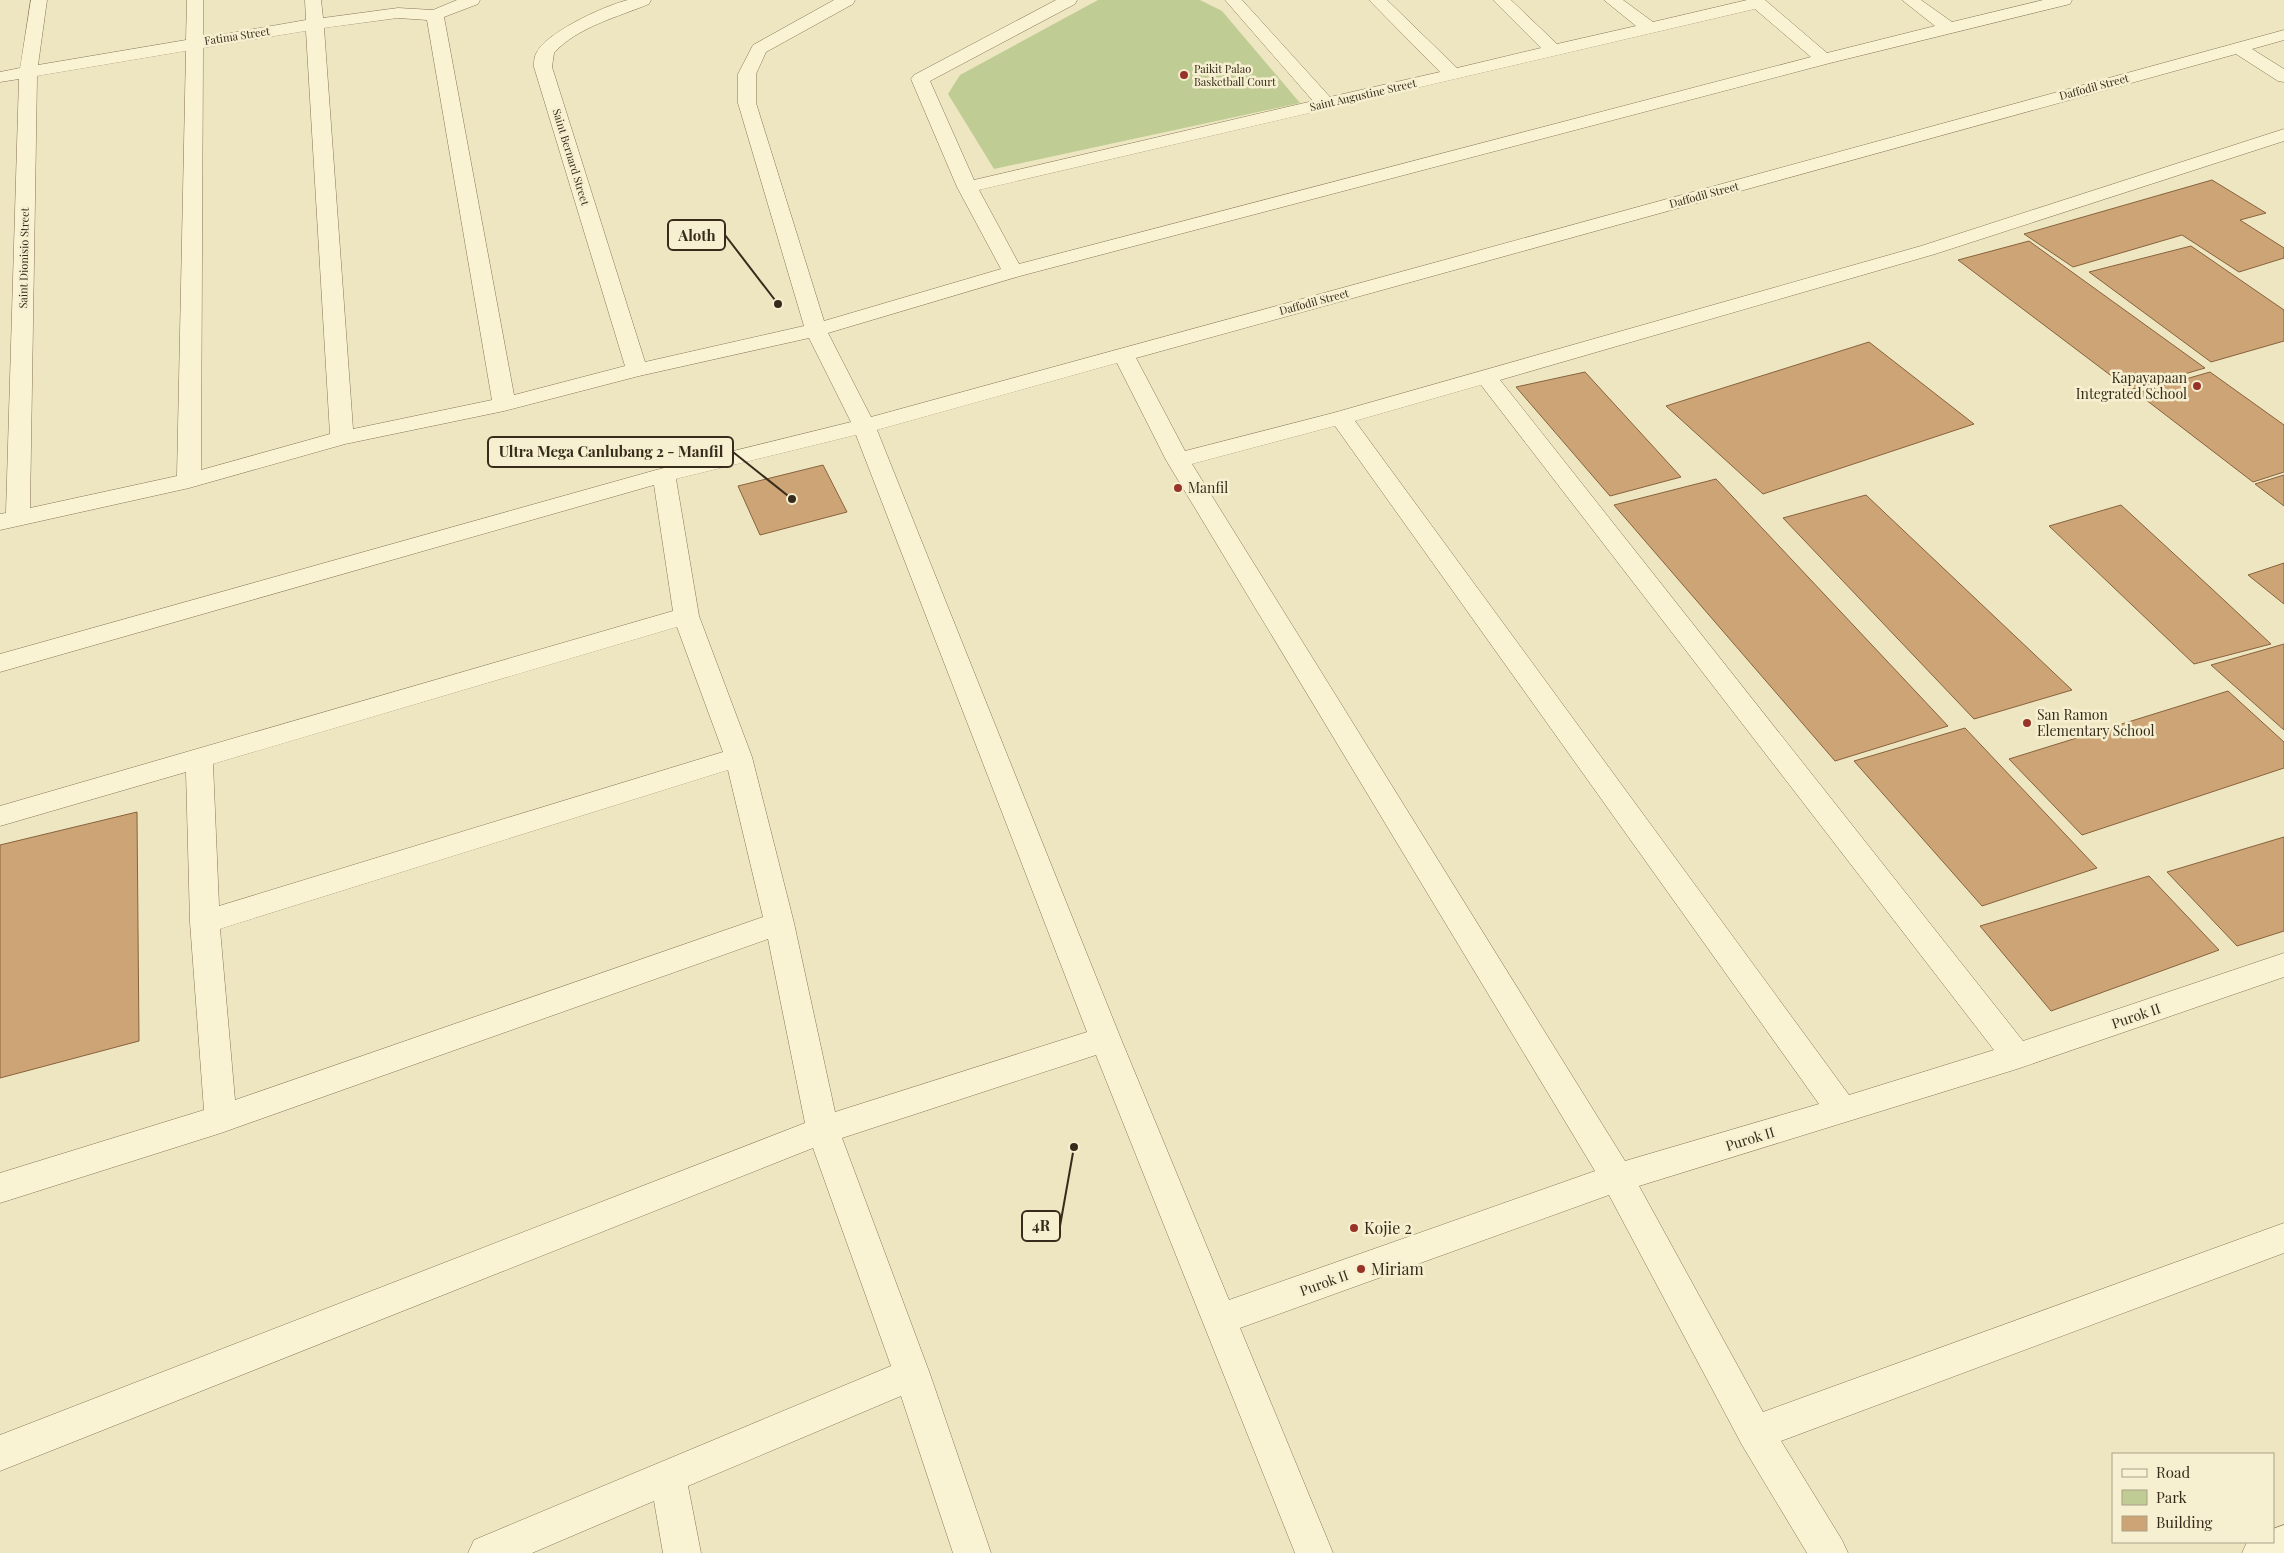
<svg xmlns="http://www.w3.org/2000/svg" width="2284" height="1553" font-family="'Playfair Display',serif">
<rect width="100%" height="100%" fill="#eee6c0"/>
<!-- green -->
<path fill="#bfcc94" d="M 1098,0 L 1200,0 L 1222,11 L 1300,103 L 994,169 L 948,94 L 960,75 Z"/>
<!-- building -->
<path fill="#cda475" stroke="#87633d" d="M 2212,180 L 2266,213 L 2240,220 L 2284,248 L 2284,258 L 2239,272 L 2182,235 L 2073,267 L 2024,234 Z
M 2029,241 L 2205,368 L 2130,390 L 1958,260 Z
M 2191,246 L 2284,310 L 2284,341 L 2211,362 L 2089,272 Z
M 1869,342 L 1974,424 L 1763,494 L 1666,406 Z
M 1585,372 L 1681,477 L 1610,496 L 1516,387 Z
M 2210,372 L 2284,425 L 2284,472 L 2253,482 L 2137,393 Z
M 823,465 L 847,512 L 760,535 L 738,486 Z
M 2284,475 L 2284,506 L 2255,484 Z
M 1716,479 L 1948,726 L 1835,761 L 1614,505 Z
M 1866,495 L 2072,690 L 1974,719 L 1783,518 Z
M 2121,505 L 2211,588 L 2271,644 L 2194,664 L 2049,526 Z
M 2284,563 L 2284,604 L 2248,575 Z
M 2284,644 L 2284,730 L 2211,665 Z
M 2228,691 L 2284,742 L 2284,768 L 2082,835 L 2009,759 Z
M 1965,728 L 2097,868 L 1982,906 L 1854,761 Z
M 137,812 L 139,1041 L 0,1078 L 0,845 Z
M 2284,837 L 2284,931 L 2237,946 L 2167,872 Z
M 2149,876 L 2219,950 L 2051,1011 L 1980,926 Z"/>
<g fill="none" stroke-linecap="round" stroke-linejoin="round">
<defs>
<path id="minor" d="M 31,0 L 47,0 L 38,65 L 186,40 L 187,0 L 203,0 L 203,38 L 306,20 L 305,0 L 321,0 L 323,18 L 398,8 L 433,10 L 457,0 L 480,0 L 478,4 L 444,17 L 514,395 L 625,366 L 534,67 C 534,62 534,56 537,52 C 547,32 606,5 628,0 C 635,0 644,0 651,0 L 649,4 C 618,17 577,27 554,53 L 552,67 L 645,362 L 804,326 L 738,103 L 738,74 L 753,45 L 834,0 L 855,0 L 853,4 L 766,52 L 756,74 L 756,103 L 824,321 L 1001,269 L 957,187 L 911,79 L 914,75 L 1056,0 L 1077,0 L 1075,4 L 930,81 L 974,180 L 1313,101 L 1225,0 L 1242,0 L 1330,97 L 1440,72 L 1369,0 L 1387,0 L 1457,68 L 1541,48 L 1493,0 L 1511,0 L 1557,44 L 1636,26 L 1604,0 L 1623,0 L 1653,22 L 1747,0 L 1765,0 L 1827,53 L 1935,26 L 1902,0 L 1921,0 L 1952,22 L 2043,0 L 2072,0 L 2070,4 L 1830,63 L 1020,276 L 828,333 L 871,417 L 2284,30 L 2284,40 L 2252,49 L 2284,69 L 2284,82 L 2278,81 L 2236,54 L 1136,358 L 1185,451 L 1333,413 L 1921,246 L 2284,129 L 2284,141 L 1935,254 L 1500,380 L 2023,1041 L 2284,953 L 2284,977 L 2017,1069 L 1639,1186 L 1763,1412 L 2284,1223 L 2284,1253 L 1781,1441 L 1842,1540 L 1848,1553 L 1807,1553 L 1742,1445 L 1609,1195 L 1240,1328 L 1333,1553 L 1295,1553 L 1096,1055 L 842,1138 L 930,1374 L 991,1553 L 953,1553 L 901,1396 L 688,1486 L 701,1553 L 663,1553 L 654,1501 L 532,1553 L 468,1553 L 474,1540 L 891,1366 L 813,1148 L 0,1471 L 0,1435 L 805,1123 L 768,939 L 221,1133 L 0,1203 L 0,1173 L 204,1110 L 190,922 L 186,772 L 0,826 L 0,806 L 673,611 L 654,485 L 0,672 L 0,654 L 656,470 L 851,422 L 809,338 L 639,376 L 504,411 L 345,444 L 189,488 L 0,530 L 0,514 L 6,513 L 19,79 L 0,82 L 0,72 L 20,68 ZM 1755,9 L 1811,57 L 1019,264 L 979,190 ZM 398,18 L 427,20 L 492,400 L 353,429 L 324,28 ZM 306,31 L 330,434 L 201,470 L 203,48 ZM 186,51 L 177,476 L 30,508 L 37,76 ZM 1117,363 L 1166,460 L 1595,1171 L 1229,1300 L 1121,1039 L 877,430 ZM 1481,385 L 1994,1050 L 1849,1095 L 1355,421 ZM 1335,426 L 1819,1104 L 1625,1161 L 1192,464 ZM 856,435 L 1087,1032 L 835,1112 L 794,923 L 752,757 L 699,616 L 676,479 ZM 677,627 L 723,752 L 219,906 L 213,764 ZM 728,770 L 763,917 L 235,1100 L 220,929 Z
M 2284,1525 L 2284,1553 L 2242,1553 L 2247,1542 L 2273,1542 L 2273,1529 Z"/>
</defs>
<!-- minor casing -->
<use href="#minor" stroke="#887658" stroke-width="1"/>
<!-- minor -->
<use href="#minor" fill="#f9f2d3" fill-rule="evenodd"/>
</g>
<!-- markers -->
<g fill="#973327" stroke="#f6efd0" stroke-width="2">
<circle cx="1184" cy="75" r="5"/>
<circle cx="2197" cy="386" r="5"/>
<circle cx="1178" cy="488" r="5"/>
<circle cx="2027" cy="723" r="5"/>
<circle cx="1354" cy="1228" r="5"/>
<circle cx="1361" cy="1269" r="5"/>
</g>
<g text-anchor="middle" stroke-width="5" stroke-linejoin="round" paint-order="stroke">
<!-- far-street labels -->
<g font-size="11" fill="#372c1c" stroke="#f6efd0">
<text transform="translate(237 36) rotate(-9)" y="4">Fatima Street</text>
<text transform="translate(2094 87) rotate(-15)" y="4">Daffodil Street</text>
<text transform="translate(1363 95) rotate(-13)" y="4">Saint Augustine Street</text>
<text transform="translate(571 157) rotate(73)" y="4">Saint Bernard Street</text>
<text transform="translate(1704 195) rotate(-15)" y="4">Daffodil Street</text>
<text transform="translate(24 258) rotate(-89)" y="4">Saint Dionisio Street</text>
<text transform="translate(1314 302) rotate(-15)" y="4">Daffodil Street</text>
</g>
<!-- far-poi labels -->
<g font-size="11" fill="#372c1c" stroke="#f6efd0" text-anchor="start">
<text x="1194" y="73">Paikit Palao<tspan x="1194" dy="13">Basketball Court</tspan></text>
</g>
<!-- poi labels -->
<g font-size="14" fill="#372c1c" stroke="#f6efd0" text-anchor="start">
<text x="2187" y="383" text-anchor="end">Kapayapaan<tspan x="2187" dy="16">Integrated School</tspan></text>
<text x="1188" y="493">Manfil</text>
<text x="2037" y="720">San Ramon<tspan x="2037" dy="16">Elementary School</tspan></text>
</g>
<!-- street labels -->
<g font-size="14" fill="#372c1c" stroke="#f6efd0">
<text transform="translate(2136 1016) rotate(-19)" y="5">Purok II</text>
<text transform="translate(1750 1139) rotate(-17)" y="5">Purok II</text>
<text transform="translate(1324 1283) rotate(-20)" y="5">Purok II</text>
</g>
<!-- near-poi labels -->
<g font-size="16" fill="#372c1c" stroke="#f6efd0" text-anchor="start">
<text x="1364" y="1234">Kojie 2</text>
<text x="1371" y="1275">Miriam</text>
</g>
</g>
<!-- callouts -->
<path fill="none" stroke="#372c1c" stroke-width="2" d="M778 304L725 235M792 499L733 452M1074 1147L1060 1226"/>
<g fill="#372c1c" stroke="#f6efd0" stroke-width="2">
<circle cx="778" cy="304" r="5"/>
<circle cx="792" cy="499" r="5"/>
<circle cx="1074" cy="1147" r="5"/>
</g>
<g fill="#f6efd0" stroke="#372c1c" stroke-width="2">
<rect x="668" y="220" width="57" height="30" rx="5"/>
<rect x="488" y="437" width="245" height="30" rx="5"/>
<rect x="1022" y="1211" width="38" height="30" rx="5"/>
</g>
<g font-size="15" text-anchor="middle" font-weight="bold" fill="#372c1c">
<text x="697" y="241">Aloth</text>
<text x="611" y="457">Ultra Mega Canlubang 2 - Manfil</text>
<text x="1041" y="1231">4R</text>
</g>
<!-- legend -->
<rect x="2112" y="1453" width="162" height="90" fill="#f6efd0" stroke="#aaa188"/>
<rect x="2122" y="1469" width="25" height="8" fill="#f9f2d3" stroke="#aaa188"/>
<text x="2156" y="1478" font-size="15" fill="#372c1c">Road</text>
<rect x="2122" y="1490" width="25" height="15" fill="#bfcc94" stroke="#aaa188"/>
<text x="2156" y="1503" font-size="15" fill="#372c1c">Park</text>
<rect x="2122" y="1516" width="25" height="15" fill="#cda475" stroke="#aaa188"/>
<text x="2156" y="1528" font-size="15" fill="#372c1c">Building</text>
</svg>
